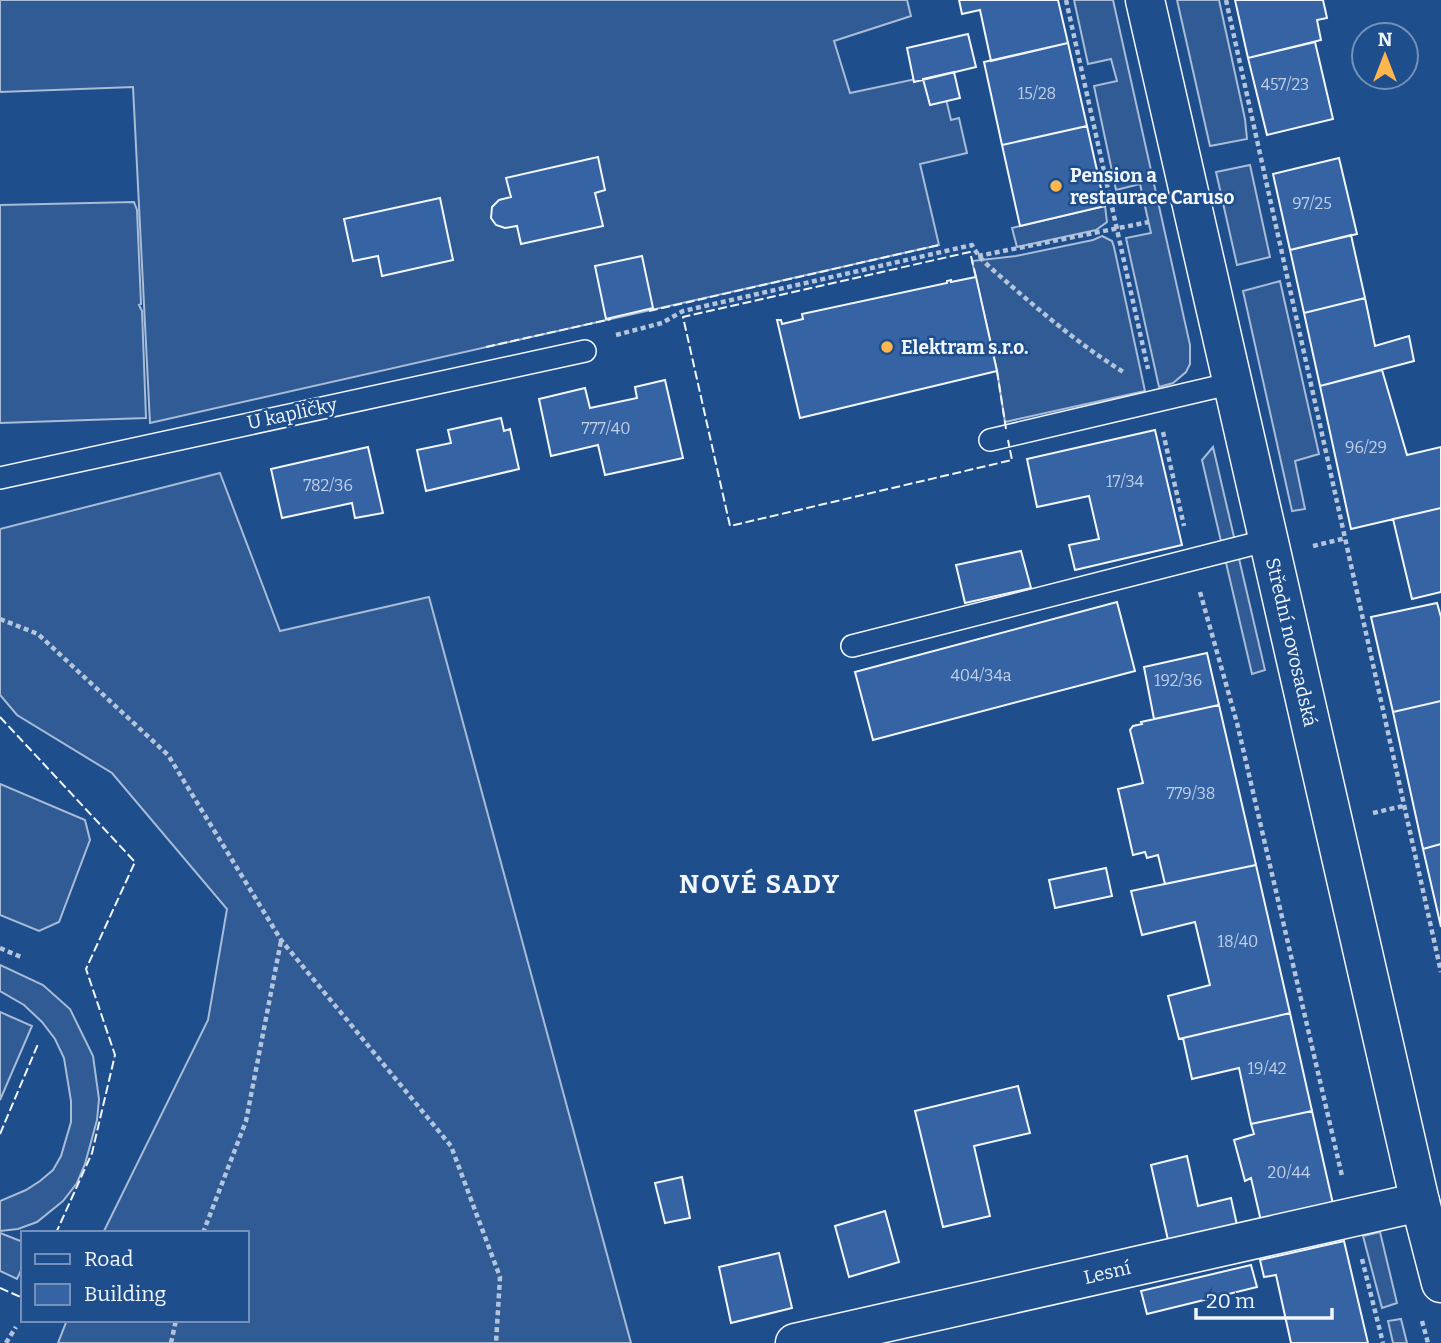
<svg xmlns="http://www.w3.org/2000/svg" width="1441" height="1343" font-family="Bitter,serif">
<rect width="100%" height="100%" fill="#1f4e8c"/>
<!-- built -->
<path fill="#305b95" stroke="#a8bbd7" stroke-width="2" d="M 0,0 L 907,0 L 911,16 L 834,41 L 850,93 L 925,77 L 946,99 L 951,120 L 959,118 L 967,153 L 920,164 L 939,245 L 150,423 L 133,87 L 0,92 Z
M 1074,0 L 1113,0 L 1190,345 L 1190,364 L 1186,372 L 1173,383 L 1159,387 L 1126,238 L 1151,233 L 1140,184 L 1116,190 L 1094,86 L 1117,81 L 1111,59 L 1088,64 Z
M 1177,0 L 1219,0 L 1245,119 L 1247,139 L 1210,146 Z
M 1250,165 L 1270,257 L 1237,265 L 1216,172 Z
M 134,202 L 137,210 L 141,304 L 139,305 L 142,311 L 146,418 L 0,423 L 0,205 Z
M 1105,206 L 1107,222 L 1096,230 L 1017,247 L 1012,228 Z
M 1102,236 L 1112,241 L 1114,247 L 1145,391 L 1005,422 L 997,371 L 972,261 L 1016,256 L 1093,240 Z
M 1280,281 L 1319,454 L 1295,461 L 1305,509 L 1292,511 L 1243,291 Z
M 1213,447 L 1265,670 L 1252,674 L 1202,460 Z
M 220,473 L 280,631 L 429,597 L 631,1343 L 58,1343 L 67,1320 L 247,1320 L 247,1233 L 103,1233 L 208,1020 L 227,909 L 112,773 L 17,715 L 0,695 L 0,529 Z
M 0,784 L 85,820 L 90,840 L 59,922 L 39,931 L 0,915 Z
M 0,965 L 43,985 L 70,1009 L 93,1056 L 99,1099 L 97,1120 L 85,1164 L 77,1183 L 63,1201 L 37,1222 L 18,1229 L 0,1231 L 0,1201 L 26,1190 L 40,1181 L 53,1170 L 61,1156 L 71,1122 L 71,1101 L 64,1058 L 55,1039 L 42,1022 L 24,1005 L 0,991 Z
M 0,1012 L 32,1026 L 0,1100 Z
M 1380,1232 L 1397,1303 L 1382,1308 L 1363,1236 Z
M 0,1233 L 23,1242 L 23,1266 L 17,1279 L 0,1271 Z
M 1401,1319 L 1407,1343 L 1393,1343 L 1388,1321 Z"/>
<!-- building -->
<path fill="#3563a3" stroke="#f2f6ff" stroke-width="2" d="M 959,0 L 1058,0 L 1068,43 L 991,61 L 980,10 L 962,14 Z
M 1235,0 L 1323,0 L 1327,18 L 1317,20 L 1321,40 L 1248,58 Z
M 968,34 L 976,67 L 914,82 L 907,48 Z
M 1315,42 L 1333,119 L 1267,135 L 1248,58 Z
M 1068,43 L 1087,126 L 1002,145 L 984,62 Z
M 954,72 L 960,98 L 930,105 L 923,79 Z
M 1087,126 L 1105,206 L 1020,226 L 1002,145 Z
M 598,157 L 605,190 L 595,193 L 603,226 L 521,244 L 517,226 L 505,228 L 496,225 L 491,218 L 492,207 L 499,200 L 511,197 L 506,178 Z
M 1339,158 L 1357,234 L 1290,250 L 1273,174 Z
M 440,198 L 453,260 L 382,276 L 378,256 L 353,261 L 344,219 Z
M 1351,235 L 1365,298 L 1304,313 L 1290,250 Z
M 642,256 L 653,308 L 606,319 L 595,266 Z
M 976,277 L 997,371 L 800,418 L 777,320 L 781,320 L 782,324 L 803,319 L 802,314 L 947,283 L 947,281 L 951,280 L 951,282 Z
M 1365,298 L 1375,346 L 1409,336 L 1414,361 L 1320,386 L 1304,313 Z
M 1382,370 L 1407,455 L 1441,447 L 1441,508 L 1351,529 L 1320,386 Z
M 665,380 L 683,458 L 605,475 L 598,445 L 551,456 L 539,399 L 585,388 L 590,408 L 637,398 L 635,387 Z
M 501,418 L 504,431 L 510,429 L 519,469 L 426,491 L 417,450 L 451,443 L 448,430 Z
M 1155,430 L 1182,545 L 1075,570 L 1069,545 L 1099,539 L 1089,496 L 1037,507 L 1027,459 Z
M 368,447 L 383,513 L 355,518 L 352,503 L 282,518 L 271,469 Z
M 1441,508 L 1441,592 L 1412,599 L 1393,519 Z
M 1021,551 L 1031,588 L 965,603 L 956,565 Z
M 1117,602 L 1135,671 L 873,740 L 855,672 Z
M 1437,603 L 1441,617 L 1441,701 L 1393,712 L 1371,617 Z
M 1207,653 L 1219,705 L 1154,719 L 1144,667 Z
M 1441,701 L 1441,844 L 1423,849 L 1393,712 Z
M 1219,705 L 1256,865 L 1165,884 L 1158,855 L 1147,858 L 1145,852 L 1133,855 L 1118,789 L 1143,783 L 1130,730 L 1133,726 L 1142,724 L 1141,722 Z
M 1441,844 L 1441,927 L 1423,849 Z
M 1256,865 L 1290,1013 L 1179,1039 L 1168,996 L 1210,985 L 1195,922 L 1142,935 L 1131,891 Z
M 1106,868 L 1112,896 L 1055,908 L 1049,880 Z
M 1290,1013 L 1312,1111 L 1251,1124 L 1239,1068 L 1192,1079 L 1183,1038 Z
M 1018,1086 L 1030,1133 L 974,1146 L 990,1216 L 943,1227 L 915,1111 Z
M 1312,1111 L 1333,1204 L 1261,1221 L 1251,1178 L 1245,1181 L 1234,1140 L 1254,1134 L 1251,1124 Z
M 1187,1156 L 1198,1206 L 1231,1198 L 1237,1225 L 1168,1240 L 1151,1165 Z
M 682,1177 L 690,1218 L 665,1223 L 655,1183 Z
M 885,1211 L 899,1262 L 849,1277 L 835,1226 Z
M 1344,1241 L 1368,1343 L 1291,1343 L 1276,1275 L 1264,1277 L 1260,1260 Z
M 779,1253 L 792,1308 L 731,1323 L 719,1267 Z
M 1251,1265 L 1257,1287 L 1147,1314 L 1141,1291 Z"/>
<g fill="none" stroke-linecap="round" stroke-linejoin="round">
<defs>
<path id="service" d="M 990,440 L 1233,383
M 0,478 L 585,351
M 852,646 L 1269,540"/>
<path id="minor" d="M 795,1343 L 1420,1202"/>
<path id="secondary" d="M 1145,0 L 1420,1202 L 1441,1283"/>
</defs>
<!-- service casing -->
<use href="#service" stroke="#f2f6ff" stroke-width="24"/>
<!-- minor casing -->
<use href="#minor" stroke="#f2f6ff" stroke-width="41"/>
<!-- secondary casing -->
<use href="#secondary" stroke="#f2f6ff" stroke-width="41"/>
<!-- path -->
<path stroke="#b3c4dc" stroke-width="4.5" stroke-dasharray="5 3.5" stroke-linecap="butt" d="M 1066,0 L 1148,369
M 1226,0 L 1441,972
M 978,256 L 1149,222
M 616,335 L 662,323 L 683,311 L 972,245 C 980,261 996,272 1009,284 C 1046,316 1084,348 1125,373
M 1163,432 L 1184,526
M 1313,546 L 1346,538
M 1200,592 L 1237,723 L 1342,1176
M 0,619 L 38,634 L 168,755 L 281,940 L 451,1146 L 500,1277 L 496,1343
M 1373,813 L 1403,806
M 0,948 L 21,957
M 203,1233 L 246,1121 L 281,941
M 1362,1259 L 1383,1343
M 1422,1321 L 1428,1343
M 6,1343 L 16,1327
M 171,1343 L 176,1320"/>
<!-- service -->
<use href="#service" stroke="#1f4e8c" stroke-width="21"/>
<!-- minor -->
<use href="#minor" stroke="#1f4e8c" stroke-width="38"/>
<!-- secondary -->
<use href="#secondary" stroke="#1f4e8c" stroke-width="38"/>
<!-- fence -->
<path stroke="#f2f6ff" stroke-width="2" stroke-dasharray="9 3.5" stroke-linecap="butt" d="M 976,277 L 970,252 L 683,317 L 730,526 L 1012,460 L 1008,440
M 649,311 L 939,245
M 486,347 L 611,319
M 997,371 L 1006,429
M 0,717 L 135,862 L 86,969 L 115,1055 L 92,1153 L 56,1233
M 0,1134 L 38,1044
M 0,1288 L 23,1298"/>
</g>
<!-- markers -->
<g fill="#ffb74d" stroke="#1f4e8c" stroke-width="2.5">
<circle cx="1056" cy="186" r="7"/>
<circle cx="887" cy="347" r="7"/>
</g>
<g text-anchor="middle" stroke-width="5" stroke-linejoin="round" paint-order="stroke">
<!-- number labels -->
<g font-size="16" fill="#c3d1e8">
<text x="1285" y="90">457/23</text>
<text x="1037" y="99">15/28</text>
<text x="1312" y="209">97/25</text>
<text x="606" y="434">777/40</text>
<text x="1366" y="453">96/29</text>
<text x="1125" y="487">17/34</text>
<text x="328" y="491">782/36</text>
<text x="981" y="681">404/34a</text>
<text x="1178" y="686">192/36</text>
<text x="1191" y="799">779/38</text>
<text x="1238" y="947">18/40</text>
<text x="1267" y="1074">19/42</text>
<text x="1289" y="1178">20/44</text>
</g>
<!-- poi labels -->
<g font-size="19" font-weight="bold" fill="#f2f6ff" stroke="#1f4e8c" text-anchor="start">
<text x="1070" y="182">Pension a<tspan x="1070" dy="22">restaurace Caruso</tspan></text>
<text x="901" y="354">Elektram s.r.o.</text>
</g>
<!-- street labels -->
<g font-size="19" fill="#f2f6ff" stroke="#1f4e8c">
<text transform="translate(292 413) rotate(-12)" y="7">U kapličky</text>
<text transform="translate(1292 642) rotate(77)" y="7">Střední novosadská</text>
<text transform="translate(1107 1272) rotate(-13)" y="7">Lesní</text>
</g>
<!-- district labels -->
<g font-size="26" font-weight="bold" letter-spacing="2" fill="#f2f6ff" stroke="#1f4e8c">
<text x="760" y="893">NOVÉ SADY</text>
</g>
</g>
<!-- legend -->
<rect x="21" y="1231" width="228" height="91" fill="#1f4e8c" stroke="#7391ba" stroke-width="2"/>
<rect x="35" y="1254" width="35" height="10" fill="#1f4e8c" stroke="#7391ba" stroke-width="2"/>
<text x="84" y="1266" font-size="21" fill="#f2f6ff">Road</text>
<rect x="35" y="1284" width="35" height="21" fill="#3563a3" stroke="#7391ba" stroke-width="2"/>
<text x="84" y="1301" font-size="21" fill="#f2f6ff">Building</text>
<!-- north arrow -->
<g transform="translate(1385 56)"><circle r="33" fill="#1f4e8c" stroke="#7391ba" stroke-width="2"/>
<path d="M0-5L12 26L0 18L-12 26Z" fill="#ffb74d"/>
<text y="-10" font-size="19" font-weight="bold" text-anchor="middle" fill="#f2f6ff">N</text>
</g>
<!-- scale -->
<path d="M1196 1308v10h136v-10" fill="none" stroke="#f2f6ff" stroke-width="3.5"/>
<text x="1206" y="1308" font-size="21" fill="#f2f6ff" stroke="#1f4e8c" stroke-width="5" paint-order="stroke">20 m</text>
</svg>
